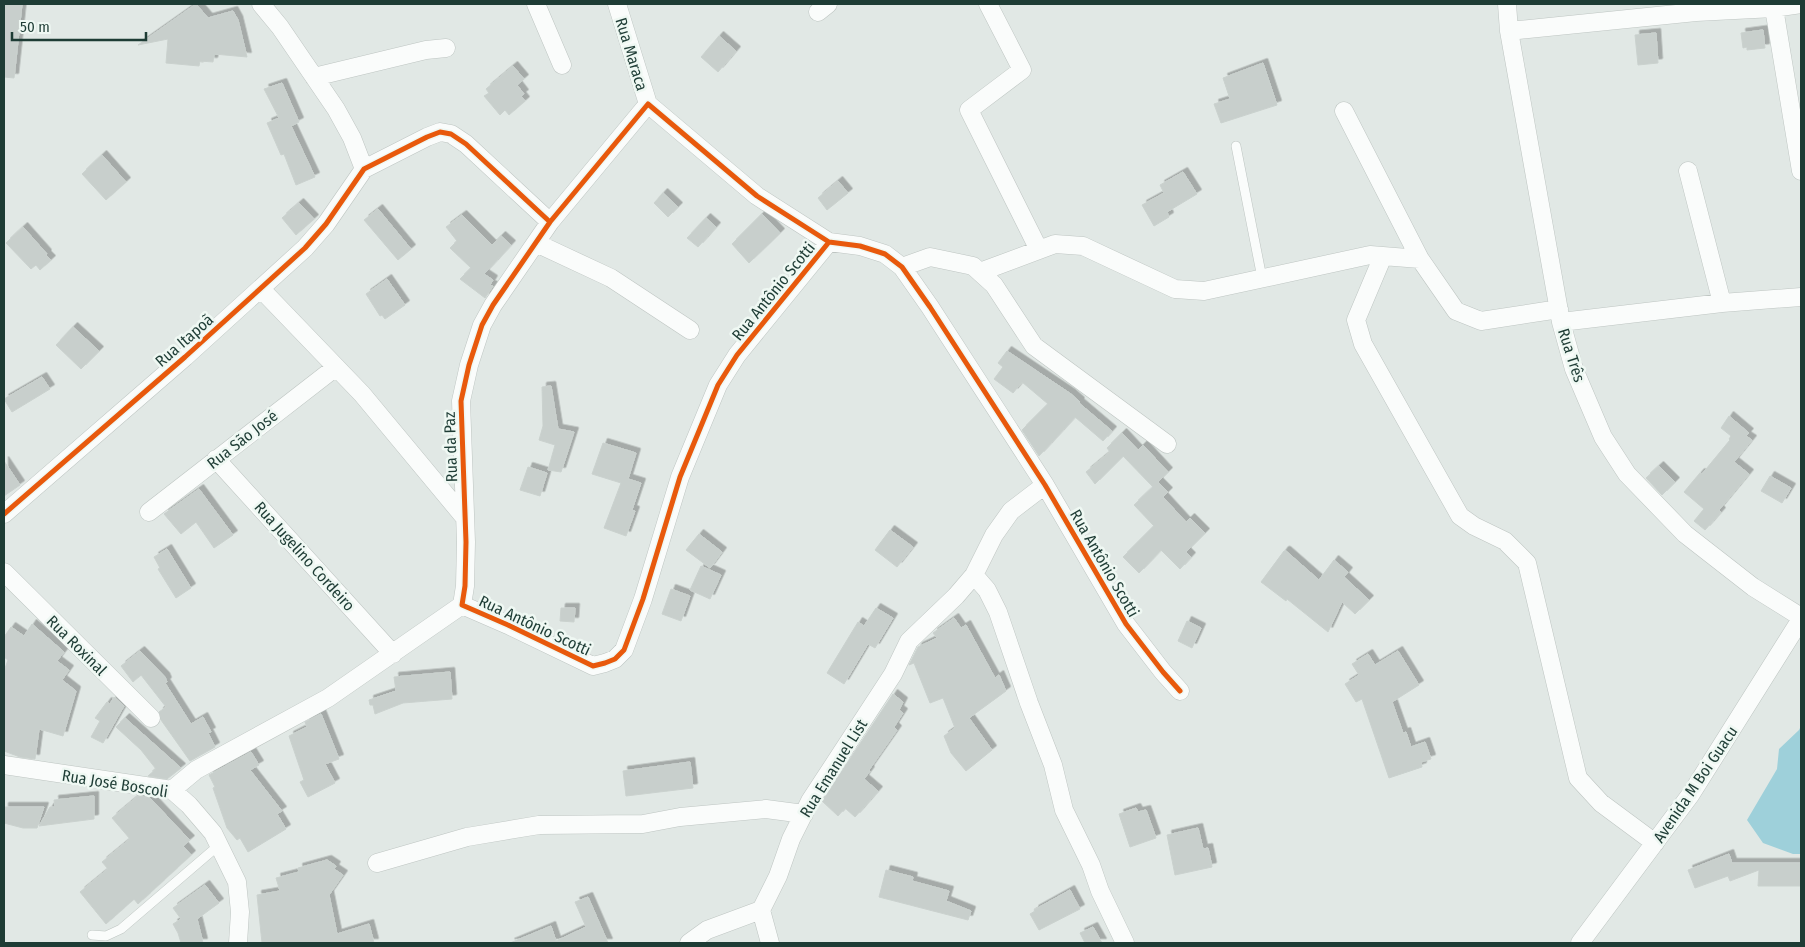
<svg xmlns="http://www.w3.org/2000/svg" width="1805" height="947" font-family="'Fira Sans Condensed',sans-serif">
<defs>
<filter id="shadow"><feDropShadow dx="4.5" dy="-4.5" stdDeviation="0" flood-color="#0004"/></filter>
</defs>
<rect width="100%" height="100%" fill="#e1e8e5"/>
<!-- water -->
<path fill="#9ed0da" d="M 1801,726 L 1801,854 L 1793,854 L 1763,843 L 1747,820 L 1777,769 L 1779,749 L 1799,730 Z"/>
<!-- building -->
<path fill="#c8cfcc" stroke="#cad1ce" filter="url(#shadow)" d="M 4,4 L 22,4 L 14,78 L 4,77 Z
M 196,4 L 208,18 L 233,11 L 238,20 L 247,57 L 214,54 L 213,62 L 200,61 L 199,66 L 166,63 L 168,39 L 138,45 Z
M 1763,30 L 1765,48 L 1747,50 L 1747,47 L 1743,48 L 1741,33 Z
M 1656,33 L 1658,63 L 1638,65 L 1635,35 Z
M 719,36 L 736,51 L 718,72 L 701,57 Z
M 1263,63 L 1277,105 L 1221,123 L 1214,104 L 1230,99 L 1223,78 Z
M 513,66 L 524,79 L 517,85 L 524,94 L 521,96 L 525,101 L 509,115 L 505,110 L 500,115 L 484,96 L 489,93 L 486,89 Z
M 282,83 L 299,122 L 291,126 L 315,177 L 296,185 L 284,154 L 281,155 L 267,123 L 279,118 L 264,89 Z
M 102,155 L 126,182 L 106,200 L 82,174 Z
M 1183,172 L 1197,194 L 1167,212 L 1169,217 L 1154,226 L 1142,205 L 1164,193 L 1160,185 Z
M 838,181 L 848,193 L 827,210 L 818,198 Z
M 663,193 L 678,207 L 668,217 L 654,203 Z
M 299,203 L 314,219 L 296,235 L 282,218 Z
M 378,209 L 411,249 L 398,260 L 364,220 Z
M 762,214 L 780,233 L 749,263 L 732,244 Z
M 462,215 L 492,245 L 501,236 L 511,245 L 484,274 L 493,280 L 490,285 L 493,286 L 485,298 L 460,279 L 471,268 L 450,248 L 457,241 L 446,227 Z
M 706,218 L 716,227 L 698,247 L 687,238 Z
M 23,227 L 47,254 L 46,255 L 51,260 L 40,270 L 36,265 L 31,269 L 6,243 Z
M 387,279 L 405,305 L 385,319 L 382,315 L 380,316 L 366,294 Z
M 73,327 L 99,351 L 81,369 L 56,345 Z
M 1007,351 L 1071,394 L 1080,402 L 1079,403 L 1112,431 L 1103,441 L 1075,417 L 1039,456 L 1022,430 L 1048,404 L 1022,382 L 1013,393 L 994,379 L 1003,367 L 998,363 Z
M 42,377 L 50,389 L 12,412 L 4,399 Z
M 551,386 L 558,429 L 574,432 L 561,472 L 548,470 L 555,445 L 539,440 L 543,426 L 542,387 Z
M 1729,416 L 1749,433 L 1746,436 L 1752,440 L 1734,462 L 1749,474 L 1719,510 L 1721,512 L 1705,530 L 1694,521 L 1704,509 L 1684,492 L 1700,473 L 1702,474 L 1730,440 L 1729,439 L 1731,436 L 1721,428 Z
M 1122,433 L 1138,450 L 1143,445 L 1168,472 L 1158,482 L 1168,492 L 1163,497 L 1186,522 L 1190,518 L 1205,533 L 1186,552 L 1191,557 L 1180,569 L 1161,550 L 1139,573 L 1123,557 L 1154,526 L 1134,505 L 1153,487 L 1123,456 L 1095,484 L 1086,472 L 1110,452 L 1107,448 Z
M 603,443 L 636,453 L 628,479 L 641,483 L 632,510 L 635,511 L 626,536 L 604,528 L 621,483 L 592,474 Z
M 4,461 L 20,485 L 4,496 Z
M 1659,466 L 1675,482 L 1662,495 L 1646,478 Z
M 528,467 L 547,473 L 540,496 L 520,490 Z
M 1770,476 L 1791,488 L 1782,503 L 1761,491 Z
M 199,489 L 233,535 L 214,548 L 196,522 L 181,534 L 164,514 Z
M 890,530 L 913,547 L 897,567 L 875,550 Z
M 699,534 L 722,552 L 710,568 L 686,550 Z
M 167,549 L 191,588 L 176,598 L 158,569 L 160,568 L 154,557 Z
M 1284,551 L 1286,551 L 1319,580 L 1334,560 L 1348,572 L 1344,577 L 1369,600 L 1355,614 L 1342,602 L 1328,632 L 1287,599 L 1286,601 L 1261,582 Z
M 701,566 L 721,575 L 710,599 L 690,590 Z
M 671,589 L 690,596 L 681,621 L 662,614 Z
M 561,608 L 575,608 L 574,622 L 560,621 Z
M 876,608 L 893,618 L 875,648 L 868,644 L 844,684 L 827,673 L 858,622 L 864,626 Z
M 954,618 L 961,628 L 966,625 L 995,678 L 999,675 L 1006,691 L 969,718 L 992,750 L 966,771 L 951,753 L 944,736 L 955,728 L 943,698 L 930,703 L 914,663 L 909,665 L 918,647 L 937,638 L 933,633 Z
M 1187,621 L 1201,628 L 1192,648 L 1178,641 Z
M 32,624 L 64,652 L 57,661 L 69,670 L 62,680 L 76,691 L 63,736 L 39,729 L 35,759 L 20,757 L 4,751 L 4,671 L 8,660 L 4,657 L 4,637 L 11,627 L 24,636 Z
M 140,651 L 165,677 L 167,682 L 165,683 L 191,724 L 203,717 L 211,732 L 208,733 L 215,747 L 190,761 L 161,720 L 159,712 L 166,707 L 141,675 L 133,682 L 121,666 Z
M 1398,651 L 1419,685 L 1392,702 L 1403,733 L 1406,732 L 1411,747 L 1425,742 L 1431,759 L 1421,762 L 1422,767 L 1389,778 L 1362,699 L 1356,702 L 1345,684 L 1359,675 L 1352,664 L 1368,654 L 1375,665 Z
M 450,672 L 452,699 L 403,703 L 375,714 L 373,705 L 370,705 L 369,700 L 396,691 L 394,677 Z
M 893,694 L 903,702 L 899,710 L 903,713 L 894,727 L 897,730 L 869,770 L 870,771 L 864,779 L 878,791 L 855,817 L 845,808 L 838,816 L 822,801 Z
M 114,697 L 124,706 L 103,743 L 91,737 L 100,721 L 95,718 L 107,702 L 110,704 Z
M 321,714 L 339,759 L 325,764 L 335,783 L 308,797 L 300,782 L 304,780 L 289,736 L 307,727 L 305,722 Z
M 125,718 L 181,768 L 167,779 L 148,776 L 156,769 L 141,750 L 116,727 Z
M 251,752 L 259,765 L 250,770 L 282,811 L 277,814 L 286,829 L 248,852 L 240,838 L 237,840 L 227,828 L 213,788 L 215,787 L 209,775 Z
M 690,762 L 693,788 L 626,796 L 623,771 Z
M 94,796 L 94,819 L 39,826 L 50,807 L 55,807 L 54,800 Z
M 138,796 L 150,798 L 182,832 L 190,840 L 183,846 L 191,855 L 138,904 L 134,899 L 106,924 L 80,892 L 108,869 L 102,862 L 130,839 L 112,818 Z
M 4,807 L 44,807 L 37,828 L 23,828 L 4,823 Z
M 1136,808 L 1138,812 L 1146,810 L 1156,838 L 1130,847 L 1119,814 Z
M 1198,828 L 1203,849 L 1208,848 L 1212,867 L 1175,875 L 1167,835 Z
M 1729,854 L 1732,863 L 1801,863 L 1801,886 L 1758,886 L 1759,870 L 1730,881 L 1728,876 L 1695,888 L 1688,870 Z
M 327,860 L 336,866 L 334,869 L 343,875 L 329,895 L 337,934 L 369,924 L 374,943 L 262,943 L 257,895 L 280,891 L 276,878 L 299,872 L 298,868 Z
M 886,870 L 913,877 L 912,881 L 949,891 L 946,901 L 971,911 L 968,920 L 879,897 Z
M 205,885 L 219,903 L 197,919 L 203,943 L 181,943 L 178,933 L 173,924 L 181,919 L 173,908 Z
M 1070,890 L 1080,909 L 1039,930 L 1030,914 L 1035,911 L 1034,910 Z
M 588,897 L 608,943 L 510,943 L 551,926 L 556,941 L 586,927 L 575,902 Z
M 1093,927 L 1102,943 L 1085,943 L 1080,933 Z"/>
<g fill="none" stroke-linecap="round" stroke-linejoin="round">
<defs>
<path id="lane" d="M 1236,146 L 1262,278
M 92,935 L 106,936 L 121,929 L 219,845"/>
<path id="street" d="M 261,4 L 280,27 L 336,109 L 352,138 L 364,169
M 536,4 L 562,65
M 617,4 L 648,104
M 988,4 L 1022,70 L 969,110 L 1039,250
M 1507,4 L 1509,31 L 1561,322 L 1574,369 L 1603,437 L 1627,474 L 1685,534 L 1753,587 L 1801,617
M 1774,8 L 1801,171
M 818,12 L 828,4
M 1509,31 L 1696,12 L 1774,8 L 1801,4
M 314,77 L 426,50 L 446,48
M 1344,111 L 1420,259 L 1456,311 L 1481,321 L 1559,309
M 1688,171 L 1722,303
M 536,243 L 611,278 L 690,330
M 1383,256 L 1356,320 L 1363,344 L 1460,516 L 1474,526 L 1505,541 L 1527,563 L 1578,778 L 1601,803 L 1655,843
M 902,267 L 930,257 L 973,266 L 994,285 L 1034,346 L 1167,444
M 980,272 L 1055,244 L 1083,246 L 1175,289 L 1204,291 L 1370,255 L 1420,259
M 261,289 L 362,394 L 465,518
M 1561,322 L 1722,303 L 1801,297
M 216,459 L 393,654
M 1045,485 L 1011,511 L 994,535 L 974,575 L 987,590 L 998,612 L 1029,703 L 1053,765 L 1064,810 L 1091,865 L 1100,891 L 1125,943
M 149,512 L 336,367
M 4,514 L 185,357 L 305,248 L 326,224 L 364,169 L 427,137 L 440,132 L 451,134 L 466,144 L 550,222
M 4,572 L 151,718
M 462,605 L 508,625 L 593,666 L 605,663 L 615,659 L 624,650 L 643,599 L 680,477 L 718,385 L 737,355 L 829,242 L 860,246 L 885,254 L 902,267 L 930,307 L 1045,485 L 1126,624 L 1163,672 L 1180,691
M 462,605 L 465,586 L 466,542 L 461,401 L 469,365 L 482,325 L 493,305 L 550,222 L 648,104 L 757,196 L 829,242
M 4,765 L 172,790 L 189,805 L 213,833 L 237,882 L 240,912 L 238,943
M 172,790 L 196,770 L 328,698 L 462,605
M 377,863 L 467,837 L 539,825 L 643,824 L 680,817 L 766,809 L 804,814
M 761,910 L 770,943
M 689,943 L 707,930 L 761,910 L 778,876 L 791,839 L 810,801 L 893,674 L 909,641 L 956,596 L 974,575
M 1580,943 L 1691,794 L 1801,619"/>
</defs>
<!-- lane casing -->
<use href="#lane" stroke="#bec5c2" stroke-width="10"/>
<!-- street casing -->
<use href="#street" stroke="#bec5c2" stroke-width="19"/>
<!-- lane -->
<use href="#lane" stroke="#fafcfb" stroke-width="9"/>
<!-- street -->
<use href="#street" stroke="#fafcfb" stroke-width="18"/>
<defs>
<path id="cycleway" d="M 829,242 L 757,196 L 648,104 L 550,222 L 493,305 L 482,325 L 469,365 L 461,401 L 466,542 L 465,586 L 462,605 L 508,625 L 593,666 L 605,663 L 615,659 L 624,650 L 643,599 L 680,477 L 718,385 L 737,355 L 829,242 L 860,246 L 885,254 L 902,267 L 930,307 L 1045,485 L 1126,624 L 1163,672 L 1180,691
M 4,514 L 185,357 L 305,248 L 326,224 L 364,169 L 427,137 L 440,132 L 451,134 L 466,144 L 550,222"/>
</defs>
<!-- cycleway casing -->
<use href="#cycleway" stroke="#eff8f3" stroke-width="8"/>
<!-- cycleway -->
<use href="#cycleway" stroke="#e8590c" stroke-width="5"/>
</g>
<g text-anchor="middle" stroke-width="5" stroke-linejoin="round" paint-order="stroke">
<!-- street labels -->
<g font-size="16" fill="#1e3c35" stroke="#eff8f3">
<text transform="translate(632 54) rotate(73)" y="6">Rua Maraca</text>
<text transform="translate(773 291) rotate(-51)" y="6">Rua Antônio Scotti</text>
<text transform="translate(184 340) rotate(-41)" y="6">Rua Itapoã</text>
<text transform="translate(1572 355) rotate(72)" y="6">Rua Três</text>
<text transform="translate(242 439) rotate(-38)" y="6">Rua São José</text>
<text transform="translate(450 447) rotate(-92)" y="6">Rua da Paz</text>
<text transform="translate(305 556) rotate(48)" y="6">Rua Jugelino Cordeiro</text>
<text transform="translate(1105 563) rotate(60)" y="6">Rua Antônio Scotti</text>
<text transform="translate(535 625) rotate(25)" y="6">Rua Antônio Scotti</text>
<text transform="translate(77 645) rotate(45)" y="6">Rua Roxinal</text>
<text transform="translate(833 768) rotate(-58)" y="6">Rua Emanuel List</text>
<text transform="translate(115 783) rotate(9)" y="6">Rua José Boscoli</text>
<text transform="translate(1695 784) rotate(-56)" y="6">Avenida M Boi Guacu</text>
</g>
</g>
<!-- border -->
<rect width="1805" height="947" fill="none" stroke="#1e3c35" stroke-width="10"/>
<!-- scale -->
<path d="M12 32v8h134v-8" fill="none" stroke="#1e3c35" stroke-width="2.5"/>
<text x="20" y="32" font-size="15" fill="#1e3c35" stroke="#eff8f3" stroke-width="4" paint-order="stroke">50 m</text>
</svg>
